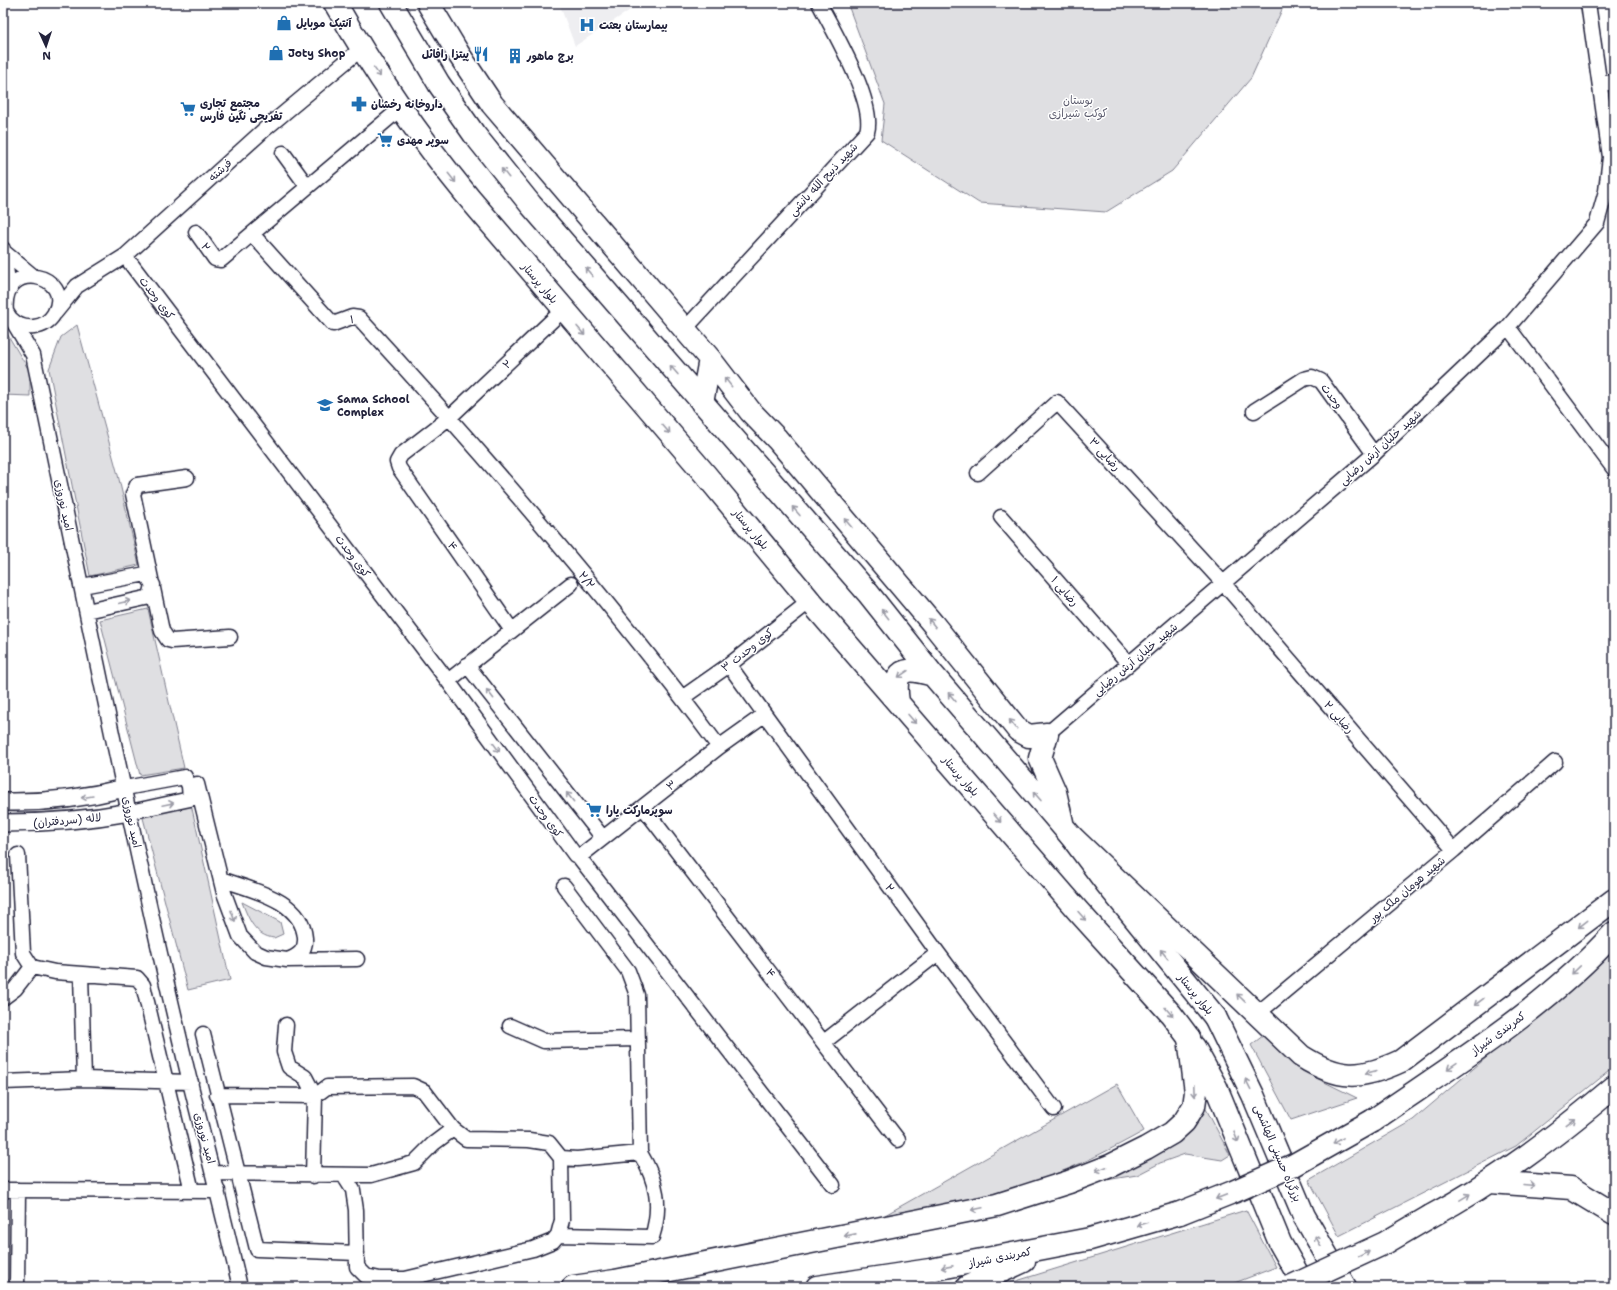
<svg xmlns="http://www.w3.org/2000/svg" width="1617" height="1290" font-family="'Shantell Sans','Playpen Sans Arabic',sans-serif">
<rect width="100%" height="100%" fill="#fff"/>
<filter id="ink" filterUnits="userSpaceOnUse"><feTurbulence type="fractalNoise" baseFrequency=".025" numOctaves="2"/><feDisplacementMap in="SourceGraphic" scale="8" xChannelSelector="R" yChannelSelector="G"/><feConvolveMatrix kernelMatrix="1 2 1 2 8 2 1 2 1" color-interpolation-filters="sRGB"/></filter>
<g filter="url(#ink)">
<!-- built -->
<path fill="#eeeef1" d="M 559,3 L 641,3 L 575,46 Z"/>
<!-- green -->
<path fill="#dfdfe2" stroke="#80808e" d="M 851,3 L 1285,3 L 1251,78 L 1172,171 L 1106,212 L 979,203 L 881,140 L 885,104 L 848,5 Z
M 77,325 L 118,475 L 139,565 L 90,576 L 49,369 L 61,337 Z
M 3,327 L 30,372 L 30,396 L 3,395 Z
M 148,609 L 184,768 L 140,775 L 100,620 Z
M 191,804 L 230,980 L 188,990 L 142,814 Z
M 242,902 L 280,922 L 283,934 L 274,938 C 255,936 248,918 242,902 Z
M 1614,949 L 1614,1067 L 1516,1146 L 1339,1236 L 1309,1180 L 1413,1120 Z
M 1264,1035 L 1302,1071 L 1357,1098 L 1291,1120 L 1251,1045 Z
M 1117,1084 L 1144,1131 C 1112,1149 1080,1165 1045,1178 C 994,1197 939,1206 885,1215 Z
M 1203,1103 L 1230,1155 L 1222,1160 L 1185,1154 L 1160,1163 L 1137,1175 L 1106,1180 L 1141,1160 L 1176,1144 L 1194,1128 Z
M 1246,1210 L 1276,1267 L 1224,1287 L 997,1287 Z"/>
<g fill="none" stroke-linecap="round" stroke-linejoin="round">
<defs>
<path id="minor" d="M 1600,82 L 1614,83
M 283,153 L 307,186
M 196,232 L 215,259 L 221,260 L 401,108
M 252,234 L 333,324 L 352,317 L 359,318 C 485,455 608,597 719,747
M 3,249 L 7,274 L 6,294
M 4,252 L 33,276
M 125,256 L 448,681 L 575,855 L 579,857 L 833,1185
M 3,306 C 6,311 8,316 11,319 C 24,332 45,329 54,314 C 77,275 0,255 6,312
M 55,313 L 77,286 L 125,256 L 265,129 L 361,49
M 12,320 L 33,355 C 84,597 132,841 190,1082 C 207,1150 224,1218 240,1287
M 1508,327 L 1614,469
M 685,329 L 867,132 C 876,103 833,30 819,3
M 1254,411 L 1304,379 L 1312,377 L 1321,381 L 1374,454
M 978,473 L 1057,402 L 1224,584 L 1454,850
M 187,478 L 137,485 L 133,494 L 162,631 L 168,640 L 172,641 L 230,637
M 1001,517 L 1129,664
M 82,586 L 146,574 L 153,585 L 150,597 L 87,611
M 511,629 L 399,468 L 397,462 L 401,455 L 450,417 L 563,310
M 467,665 L 603,838
M 729,665 L 938,953 L 1054,1109
M 448,681 L 571,584
M 682,698 L 729,665 L 810,601
M 1047,734 L 1374,454 L 1508,327 L 1597,223 L 1606,191 L 1610,157 L 1588,3
M 189,786 L 197,784 L 224,893 L 240,936 L 255,952 L 266,957 L 287,960 L 357,959
M 125,788 L 185,777 L 189,786 L 190,799 L 130,812
M 643,807 L 898,1140
M 18,855 L 23,953 L 32,967 L 55,972 L 137,978 L 143,985 L 192,1191
M 579,857 L 719,747 L 764,715
M 221,879 C 250,890 302,899 305,938 C 306,951 298,956 288,960
M 81,974 L 84,1079
M 3,998 L 15,989 L 32,967
M 1257,1014 L 1454,850 L 1555,762
M 286,1025 L 284,1052 L 289,1067 L 305,1077 L 315,1096 L 313,1176
M 510,1026 L 544,1041 L 638,1039
M 203,1034 L 257,1249 L 357,1253
M 824,1042 L 938,953
M 3,1082 L 84,1079 L 191,1082
M 217,1095 L 315,1096 L 327,1087 L 413,1086 L 424,1091 L 453,1129 L 466,1139 L 529,1140 L 549,1143 L 561,1158 L 577,1159 L 640,1153
M 214,1173 L 371,1175 L 414,1163 L 433,1144 L 453,1129
M 344,1176 L 353,1190 L 356,1210 L 357,1267 L 366,1276 L 380,1279 L 405,1279 L 533,1249 L 553,1241 L 558,1235 L 562,1220 L 561,1158
M 3,1190 L 218,1191
M 558,1235 L 652,1237 C 662,1206 657,1181 640,1153 L 637,995 L 628,971 L 564,886
M 17,1287 L 18,1190"/>
<path id="tertiary" d="M 3,802 C 45,803 85,798 125,788
M 3,823 C 46,823 87,820 130,812"/>
<path id="primary" d="M 335,3 C 374,72 419,137 469,198 L 705,474 L 810,601 L 1078,911 L 1171,1014 L 1189,1038
M 391,3 L 439,84 L 474,134 L 531,205 L 868,593 L 933,675 L 1071,836 L 1106,883 L 1215,1017
M 428,3 L 458,53 L 492,104 L 710,359 L 750,411 L 777,439 L 933,624 L 1018,730 L 1029,736 L 1047,734
M 702,403 L 710,359
M 898,702 C 893,669 903,666 933,675
M 1047,734 L 1040,758 L 1055,792 L 1062,822"/>
<path id="trunk" d="M 1071,836 L 1301,1056 C 1339,1080 1360,1080 1401,1061 L 1614,900
M 1215,1017 L 1253,1095 L 1304,1216 L 1345,1287
M 1194,1047 L 1216,1087 L 1280,1243 L 1305,1287
M 1372,1121 C 1456,1063 1545,1009 1614,933
M 1490,1182 L 1571,1188 L 1614,1214
M 1431,1216 C 1497,1181 1557,1135 1614,1087
M 573,1287 L 615,1281 L 997,1205 L 1069,1182 L 1110,1166 L 1146,1148 L 1172,1133 L 1184,1122 L 1194,1106 L 1196,1092 L 1189,1038
M 817,1287 L 930,1270 L 1090,1239 L 1180,1213
M 967,1287 L 1024,1261"/>
</defs>
<!-- minor casing -->
<use href="#minor" stroke="#22223b" stroke-width="17"/>
<!-- tertiary casing -->
<use href="#tertiary" stroke="#22223b" stroke-width="20"/>
<!-- primary casing -->
<use href="#primary" stroke="#22223b" stroke-width="25"/>
<!-- trunk casing -->
<use href="#trunk" stroke="#22223b" stroke-width="25"/>
<!-- minor -->
<use href="#minor" stroke="#fff" stroke-width="14"/>
<!-- tertiary -->
<use href="#tertiary" stroke="#fff" stroke-width="17"/>
<!-- primary -->
<use href="#primary" stroke="#fff" stroke-width="22"/>
<!-- trunk -->
<use href="#trunk" stroke="#fff" stroke-width="22"/>
<defs>
<path id="trunk-bridge" d="M 1180,1213 L 1233,1192 L 1294,1165 L 1372,1121
M 1290,1287 L 1385,1243 L 1431,1216"/>
</defs>
<!-- trunk-bridge casing -->
<use href="#trunk-bridge" stroke="#22223b" stroke-width="25" stroke-linecap="butt"/>
<!-- trunk-bridge -->
<use href="#trunk-bridge" stroke="#fff" stroke-width="22"/>
</g>
<!-- one-way arrows -->
<defs><path id="oneway-shaft" d="M-6 0H5M1.5-3L5.5 0L1.5 3" fill="none" stroke-width="1.6" stroke-linecap="round" stroke-linejoin="round"/></defs>
<g stroke="#9c9ca7">
<use href="#oneway-shaft" transform="translate(377 72) rotate(55)"/>
<use href="#oneway-shaft" transform="translate(505 173) rotate(-129)"/>
<use href="#oneway-shaft" transform="translate(452 178) rotate(51)"/>
<use href="#oneway-shaft" transform="translate(589 272) rotate(-130)"/>
<use href="#oneway-shaft" transform="translate(581 331) rotate(49)"/>
<use href="#oneway-shaft" transform="translate(674 370) rotate(-131)"/>
<use href="#oneway-shaft" transform="translate(728 382) rotate(-128)"/>
<use href="#oneway-shaft" transform="translate(666 429) rotate(49)"/>
<use href="#oneway-shaft" transform="translate(796 511) rotate(-131)"/>
<use href="#oneway-shaft" transform="translate(848 523) rotate(-130)"/>
<use href="#oneway-shaft" transform="translate(125 602) rotate(-13)"/>
<use href="#oneway-shaft" transform="translate(885 614) rotate(-128)"/>
<use href="#oneway-shaft" transform="translate(932 623) rotate(-129)"/>
<use href="#oneway-shaft" transform="translate(903 674) rotate(146)"/>
<use href="#oneway-shaft" transform="translate(490 694) rotate(-128)"/>
<use href="#oneway-shaft" transform="translate(952 697) rotate(-131)"/>
<use href="#oneway-shaft" transform="translate(912 719) rotate(49)"/>
<use href="#oneway-shaft" transform="translate(1013 724) rotate(-129)"/>
<use href="#oneway-shaft" transform="translate(496 747) rotate(54)"/>
<use href="#oneway-shaft" transform="translate(1037 796) rotate(-131)"/>
<use href="#oneway-shaft" transform="translate(87 797) rotate(171)"/>
<use href="#oneway-shaft" transform="translate(570 797) rotate(-128)"/>
<use href="#oneway-shaft" transform="translate(168 804) rotate(-12)"/>
<use href="#oneway-shaft" transform="translate(997 818) rotate(49)"/>
<use href="#oneway-shaft" transform="translate(233 916) rotate(70)"/>
<use href="#oneway-shaft" transform="translate(1082 916) rotate(48)"/>
<use href="#oneway-shaft" transform="translate(1583 924) rotate(142)"/>
<use href="#oneway-shaft" transform="translate(1164 954) rotate(-129)"/>
<use href="#oneway-shaft" transform="translate(1576 970) rotate(136)"/>
<use href="#oneway-shaft" transform="translate(1241 998) rotate(-136)"/>
<use href="#oneway-shaft" transform="translate(1479 1002) rotate(143)"/>
<use href="#oneway-shaft" transform="translate(1169 1012) rotate(49)"/>
<use href="#oneway-shaft" transform="translate(1452 1066) rotate(146)"/>
<use href="#oneway-shaft" transform="translate(1371 1072) rotate(166)"/>
<use href="#oneway-shaft" transform="translate(1248 1084) rotate(-117)"/>
<use href="#oneway-shaft" transform="translate(1195 1091) rotate(88)"/>
<use href="#oneway-shaft" transform="translate(1571 1122) rotate(-37)"/>
<use href="#oneway-shaft" transform="translate(1236 1137) rotate(68)"/>
<use href="#oneway-shaft" transform="translate(1338 1141) rotate(149)"/>
<use href="#oneway-shaft" transform="translate(1101 1169) rotate(158)"/>
<use href="#oneway-shaft" transform="translate(1529 1185) rotate(5)"/>
<use href="#oneway-shaft" transform="translate(1221 1197) rotate(159)"/>
<use href="#oneway-shaft" transform="translate(1465 1197) rotate(-31)"/>
<use href="#oneway-shaft" transform="translate(977 1209) rotate(168)"/>
<use href="#oneway-shaft" transform="translate(1142 1224) rotate(163)"/>
<use href="#oneway-shaft" transform="translate(850 1235) rotate(169)"/>
<use href="#oneway-shaft" transform="translate(1318 1241) rotate(-120)"/>
<use href="#oneway-shaft" transform="translate(1364 1254) rotate(-26)"/>
<use href="#oneway-shaft" transform="translate(947 1267) rotate(169)"/>
</g>
</g>
<!-- icons -->
<defs>
<symbol id="shop-bare" viewBox="-9 -9 18 18"><path d="M-5-2.5h2.3a2.7 3.5 0 0 1 5.4 0H5L5.5 6h-11ZM-1.5-2.5h3a1.5 2.3 0 0 0-3 0Z" fill="#1f6fb2" stroke="#fff" stroke-width="2.5" paint-order="stroke"/></symbol>
<symbol id="hospital-bare" viewBox="-9 -9 18 18"><path d="M-5-5h3v3.5h4V-5h3V5h-3V1.5h-4V5h-3Z" fill="#1f6fb2" stroke="#fff" stroke-width="2.5" paint-order="stroke"/></symbol>
<symbol id="restaurant-bare" viewBox="-9 -9 18 18"><path d="M-5-6h1v4h1v-4h1v4h1v-4h1v5L-1.5 .5V6h-2V.5L-5-1ZM5-6V6H3V1.5H1.5Q1.5-4 5-6Z" fill="#1f6fb2" stroke="#fff" stroke-width="2.5" paint-order="stroke"/></symbol>
<symbol id="building-bare" viewBox="-9 -9 18 18"><path d="M-4-6H4V6H1V3H-1V6H-4ZM-2.5-4.3h1.7v1.8h-1.7ZM.8-4.3h1.7v1.8H.8ZM-2.5-1h1.7V.8h-1.7ZM.8-1h1.7V.8H.8Z" fill="#1f6fb2" stroke="#fff" stroke-width="2.5" paint-order="stroke"/></symbol>
<symbol id="pharmacy-bare" viewBox="-9 -9 18 18"><path d="M-2-6h4v4h4v4h-4v4h-4v-4h-4v-4h4Z" fill="#1f6fb2" stroke="#fff" stroke-width="2.5" paint-order="stroke"/></symbol>
<symbol id="supermarket-bare" viewBox="-9 -9 18 18"><path d="M-6-5.5h2.5l.6 2H6L4.5 2H-2.5L-4.4-4H-6ZM-1.5 3.2a1.3 1.3 0 1 0 .1 0ZM3 3.2a1.3 1.3 0 1 0 .1 0Z" fill="#1f6fb2" stroke="#fff" stroke-width="2.5" paint-order="stroke"/></symbol>
<symbol id="school-bare" viewBox="-9 -9 18 18"><path d="M0-5L7-2L0 1L-7-2ZM-4 1L0 2.5L4 1V4Q0 6-4 4Z" fill="#1f6fb2" stroke="#fff" stroke-width="2.5" paint-order="stroke"/></symbol>
</defs>
<g fill-rule="evenodd">
<use href="#shop-bare" x="273" y="12" width="22" height="22"/>
<use href="#hospital-bare" x="576" y="14" width="22" height="22"/>
<use href="#shop-bare" x="265" y="42" width="22" height="22"/>
<use href="#restaurant-bare" x="470" y="43" width="22" height="22"/>
<use href="#building-bare" x="504" y="45" width="22" height="22"/>
<use href="#pharmacy-bare" x="348" y="93" width="22" height="22"/>
<use href="#supermarket-bare" x="177" y="98" width="22" height="22"/>
<use href="#supermarket-bare" x="374" y="129" width="22" height="22"/>
<use href="#school-bare" x="314" y="394" width="22" height="22"/>
<use href="#supermarket-bare" x="583" y="799" width="22" height="22"/>
</g>
<g text-anchor="middle" stroke-width="3" stroke-linejoin="round" paint-order="stroke">
<!-- poi labels -->
<g font-size="11" font-weight="bold" fill="#22223b" stroke="#fff" text-anchor="start">
<text x="296" y="27">آنتیک موبایل</text>
<text x="599" y="29">بیمارستان بعثت</text>
<text x="288" y="57">Joty Shop</text>
<text x="469" y="58" text-anchor="end">پیتزا رافائل</text>
<text x="527" y="60">برج ماهور</text>
<text x="200" y="107">مجتمع تجاری<tspan x="200" dy="13">تفریحی نگین فارس</tspan></text>
<text x="371" y="108">داروخانه رخشان</text>
<text x="397" y="144">سوپر مهدی</text>
<text x="337" y="403">Sama School<tspan x="337" dy="13">Complex</tspan></text>
<text x="606" y="814">سوپرمارکت یارا</text>
</g>
<!-- park labels -->
<g font-size="11" fill="#5b5b6d" stroke="#fff">
<text x="1078" y="104">بوستان<tspan x="1078" dy="13">کوکب شیرازی</tspan></text>
</g>
<!-- street labels -->
<g font-size="11" fill="#22223b" stroke="#fff">
<text transform="translate(220 170) rotate(-42)" y="4">فرشته</text>
<text transform="translate(823 179) rotate(-47)" y="4">شهید ذبیح الله بانشی</text>
<text transform="translate(206 247) rotate(54)" y="4">۲</text>
<text transform="translate(540 283) rotate(50)" y="4">بلوار پرستار</text>
<text transform="translate(157 298) rotate(53)" y="4">کوی وحدت</text>
<text transform="translate(352 319) rotate(-4)" y="4">۱</text>
<text transform="translate(507 364) rotate(-43)" y="4">۲</text>
<text transform="translate(1332 396) rotate(53)" y="4">وحدت</text>
<text transform="translate(1380 447) rotate(-42)" y="4">شهید خلبان آرش رضایی</text>
<text transform="translate(1105 454) rotate(48)" y="4">رضایی ۳</text>
<text transform="translate(64 505) rotate(78)" y="4">امید نوروزی</text>
<text transform="translate(751 529) rotate(50)" y="4">بلوار پرستار</text>
<text transform="translate(453 546) rotate(55)" y="4">۴</text>
<text transform="translate(353 556) rotate(53)" y="4">کوی وحدت</text>
<text transform="translate(587 580) rotate(51)" y="4">۲/۲</text>
<text transform="translate(1065 591) rotate(49)" y="4">رضایی ۱</text>
<text transform="translate(747 650) rotate(-38)" y="4">کوی وحدت ۳</text>
<text transform="translate(1135 659) rotate(-40)" y="4">شهید خلبان آرش رضایی</text>
<text transform="translate(1339 717) rotate(49)" y="4">رضایی ۲</text>
<text transform="translate(961 776) rotate(49)" y="4">بلوار پرستار</text>
<text transform="translate(671 785) rotate(-38)" y="4">۳</text>
<text transform="translate(546 816) rotate(54)" y="4">کوی وحدت</text>
<text transform="translate(67 820) rotate(-5)" y="4">لاله (سردفتران)</text>
<text transform="translate(132 822) rotate(78)" y="4">امید نوروزی</text>
<text transform="translate(890 888) rotate(54)" y="4">۲</text>
<text transform="translate(1407 889) rotate(-40)" y="4">شهید هومان ملک پور</text>
<text transform="translate(771 973) rotate(52)" y="4">۴</text>
<text transform="translate(1196 994) rotate(51)" y="4">بلوار پرستار</text>
<text transform="translate(1498 1033) rotate(-36)" y="4">کمربندی شیراز</text>
<text transform="translate(205 1138) rotate(75)" y="4">امید نوروزی</text>
<text transform="translate(1278 1153) rotate(67)" y="4">بزرگراه حسینی الهاشمی</text>
<text transform="translate(1000 1257) rotate(-11)" y="4">کمربندی شیراز</text>
</g>
</g>
<!-- margin -->
<rect width="1617" height="1290" fill="none" stroke="#fff" stroke-width="16"/>
<rect x="8" y="8" width="1601" height="1274" fill="none" stroke="#22223b" stroke-width="1.5" filter="url(#ink)"/>
<!-- north arrow -->
<g transform="translate(46 46) rotate(177)" stroke="#ffffff" stroke-width="3" paint-order="stroke">
<path d="M0-3L7 15L0 10L-7 15Z" fill="#22223b"/>
<text y="-6" font-size="11" font-weight="bold" text-anchor="middle" fill="#22223b">N</text>
</g>
</svg>
